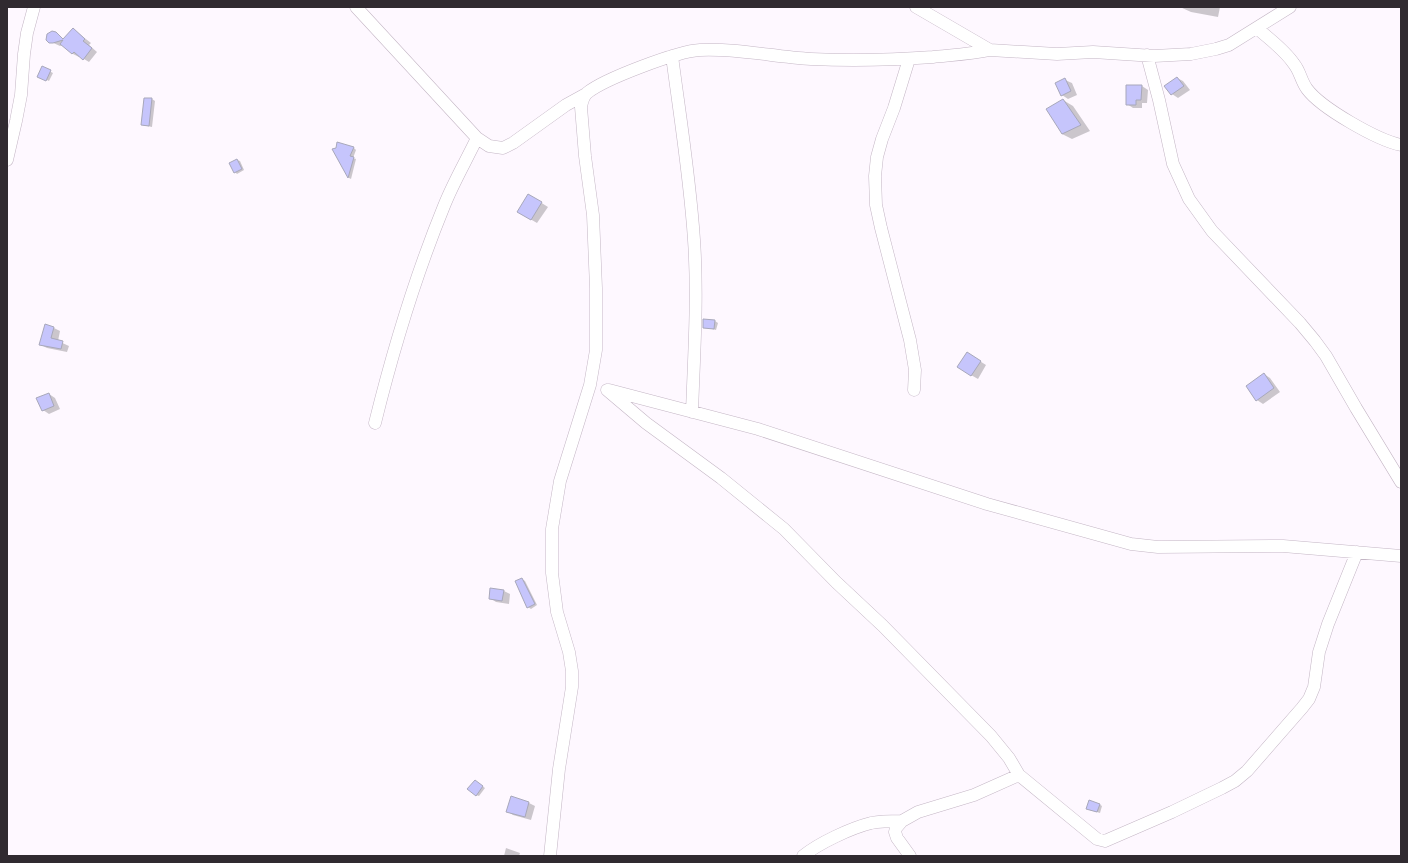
<svg xmlns="http://www.w3.org/2000/svg" width="1408" height="863" font-family="Arial,sans-serif">
<rect width="100%" height="100%" fill="#fef8ff"/>
<!-- shadow -->
<path fill="#0003" d="M 1180,7 L 1220,7 L 1218,17 L 1191,12 Z
M 73,29 L 91,43 L 89,45 L 97,52 L 89,62 L 79,56 L 79,57 L 73,54 L 63,45 L 60,46 L 49,41 L 60,36 L 64,40 Z
M 43,68 L 53,73 L 49,81 L 39,76 Z
M 1177,78 L 1183,81 L 1190,90 L 1178,98 L 1172,94 Z
M 1065,80 L 1072,83 L 1077,95 L 1068,99 L 1062,95 Z
M 1142,86 L 1148,90 L 1147,103 L 1142,103 L 1142,108 L 1133,108 L 1127,104 Z
M 144,99 L 152,99 L 155,101 L 152,127 L 142,125 Z
M 1063,100 L 1073,106 L 1090,131 L 1072,139 L 1062,134 Z
M 354,148 L 356,150 L 353,158 L 356,159 L 351,179 L 349,178 L 333,150 Z
M 237,160 L 240,161 L 244,170 L 237,174 L 235,172 Z
M 529,195 L 548,207 L 537,223 L 518,212 Z
M 715,321 L 718,323 L 716,330 L 704,327 Z
M 46,325 L 54,328 L 60,331 L 58,341 L 69,346 L 67,352 L 47,348 L 41,345 Z
M 967,353 L 986,365 L 978,379 L 971,375 Z
M 1264,374 L 1270,378 L 1280,392 L 1263,404 L 1257,400 Z
M 49,394 L 55,398 L 60,409 L 49,414 L 43,410 Z
M 522,579 L 525,581 L 537,605 L 531,609 L 528,607 Z
M 504,591 L 510,594 L 509,604 L 496,602 L 490,598 Z
M 478,783 L 485,788 L 479,796 L 476,795 Z
M 511,797 L 529,803 L 535,806 L 531,820 L 513,815 L 507,811 Z
M 1099,804 L 1102,806 L 1100,813 L 1090,810 Z
M 506,848 L 520,853 L 519,856 L 504,856 Z"/>
<!-- building -->
<path fill="#c6c5fc" stroke="#a8a8ba" d="M 73,28 L 85,39 L 83,41 L 92,48 L 83,60 L 74,52 L 72,54 L 60,44 L 63,40 L 53,43 L 49,43 L 46,40 L 47,34 L 52,31 L 56,32 L 63,39 Z
M 42,66 L 51,70 L 46,81 L 37,77 Z
M 1177,77 L 1184,86 L 1171,95 L 1164,86 Z
M 1065,78 L 1071,91 L 1061,96 L 1055,83 Z
M 1126,85 L 1142,85 L 1141,100 L 1136,100 L 1136,105 L 1126,105 Z
M 144,98 L 152,98 L 149,126 L 141,125 Z
M 1063,99 L 1081,125 L 1062,134 L 1046,109 Z
M 337,142 L 354,147 L 350,156 L 354,157 L 348,178 L 332,149 L 336,148 Z
M 237,159 L 242,169 L 234,173 L 229,163 Z
M 528,194 L 542,202 L 531,220 L 517,212 Z
M 703,319 L 715,320 L 714,329 L 703,328 Z
M 45,324 L 54,327 L 51,338 L 63,341 L 61,349 L 39,345 Z
M 967,352 L 981,361 L 971,376 L 957,367 Z
M 1264,373 L 1274,388 L 1256,401 L 1246,386 Z
M 49,393 L 54,406 L 42,411 L 36,398 Z
M 522,578 L 535,604 L 527,608 L 515,581 Z
M 490,588 L 504,590 L 502,601 L 489,599 Z
M 475,780 L 483,786 L 476,796 L 467,789 Z
M 511,796 L 529,802 L 525,817 L 506,812 Z
M 1089,800 L 1100,804 L 1097,812 L 1086,809 Z"/>
<g fill="none" stroke-linecap="round" stroke-linejoin="round">
<defs>
<path id="minor" d="M 356,7 L 477,138 L 489,146 L 503,148 L 513,143 L 566,105 L 586,94
M 916,7 L 990,50 L 1057,54 L 1093,52 L 1154,56 L 1191,54 L 1216,49 L 1229,45 L 1290,7
M 1257,28 C 1269,39 1285,50 1294,64 C 1300,71 1301,81 1307,89 C 1321,108 1377,140 1401,145
M 1147,55 L 1159,100 L 1173,164 L 1189,199 L 1212,231 L 1300,323 L 1315,341 L 1326,356 L 1356,408 L 1401,482
M 672,56 C 680,117 690,178 694,240 C 698,297 694,355 692,412
M 909,59 L 894,108 L 882,139 L 877,157 L 875,176 L 876,205 L 881,228 L 910,340 L 915,370 L 914,390
M 7,160 L 16,121 L 21,95 L 24,54 L 27,33 L 34,7
M 607,390 L 646,423 L 721,478 L 784,529 L 836,582 L 883,626 L 991,736 L 1009,758 L 1019,775 L 1097,839 L 1105,841 L 1172,812 L 1222,788 L 1235,781 L 1247,771 L 1302,708 L 1309,699 L 1314,687 L 1319,652 L 1328,624 L 1357,552
M 609,390 L 758,429 L 987,504 L 1131,544 L 1158,547 L 1283,546 L 1401,556
M 375,423 C 393,350 415,277 444,206 C 453,183 466,161 477,138
M 550,856 L 559,769 L 572,687 L 572,671 L 569,652 L 557,612 L 552,573 L 552,529 L 560,481 L 590,385 L 596,350 L 596,288 L 593,215 L 585,156 L 581,107 C 582,101 583,97 587,93 C 604,79 678,51 700,50 C 737,48 774,57 811,59 C 852,61 892,60 933,57 C 952,55 971,54 990,50
M 803,856 C 819,843 851,828 871,823 C 881,821 891,821 902,821
M 910,856 L 897,838 L 895,832 L 896,828 L 902,821 L 918,812 L 974,795 L 1019,775"/>
</defs>
<!-- minor casing -->
<use href="#minor" stroke="#c4b6c5" stroke-width="13"/>
<!-- minor -->
<use href="#minor" stroke="#fff" stroke-width="12"/>
</g>
<!-- border -->
<rect width="1408" height="863" fill="none" stroke="#302a30" stroke-width="16"/>
</svg>
